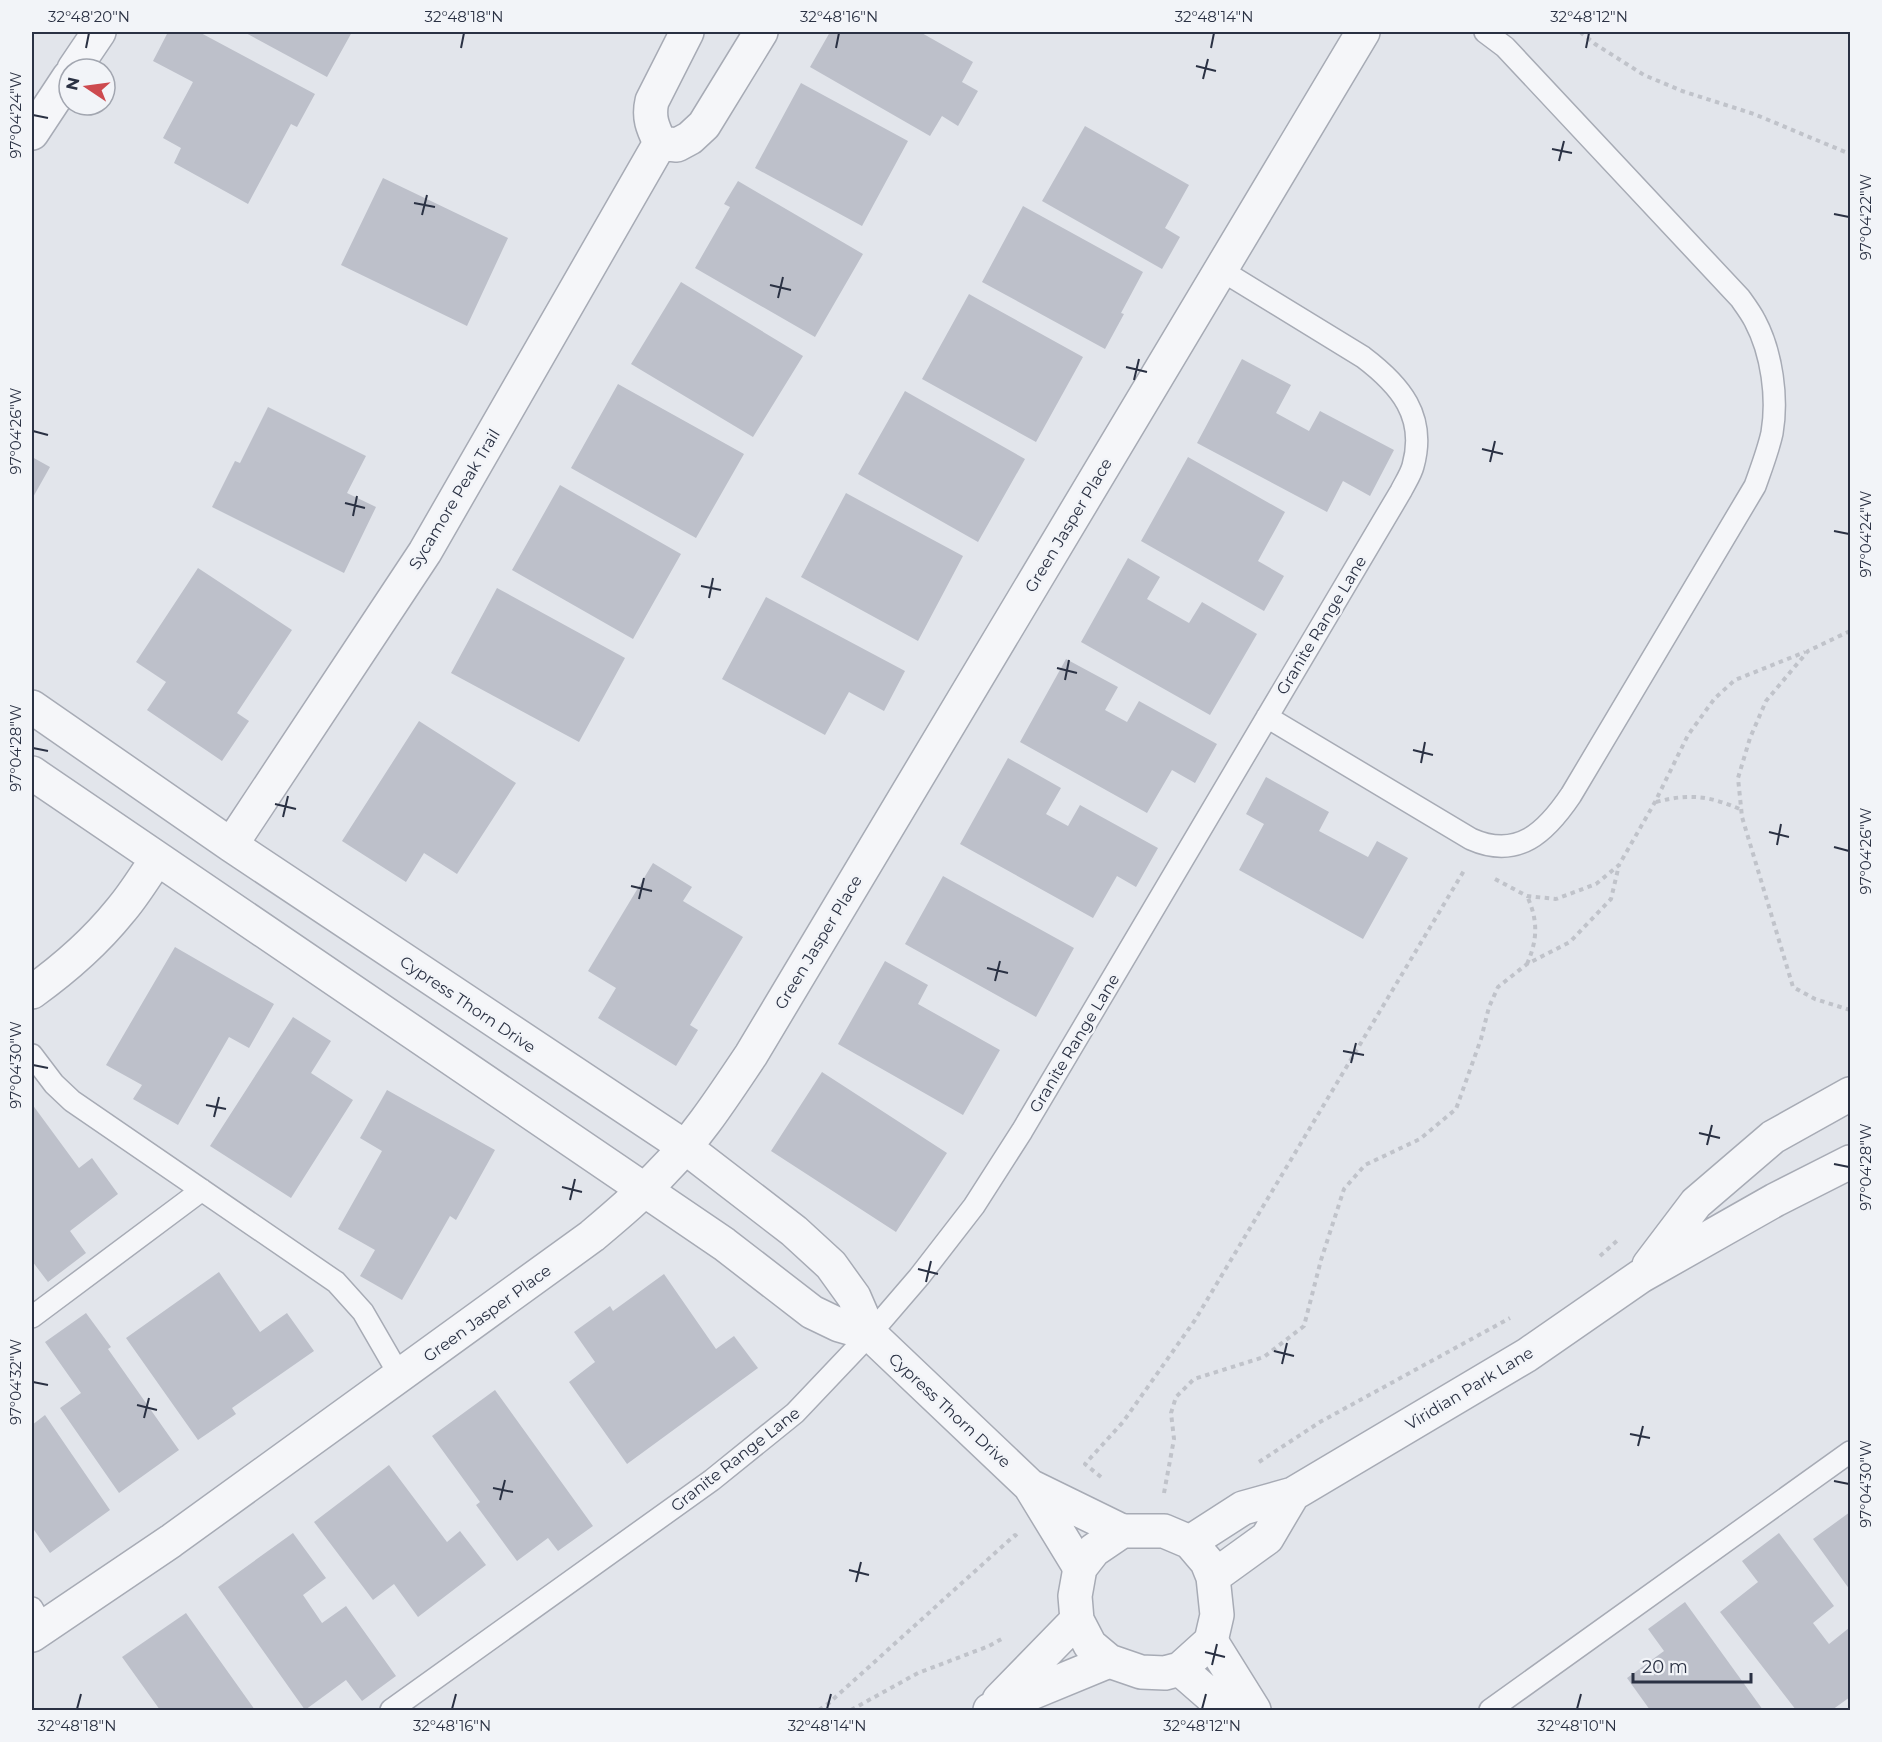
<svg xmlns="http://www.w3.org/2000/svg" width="1882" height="1742" font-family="Montserrat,sans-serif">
<rect width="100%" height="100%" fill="#e2e5eb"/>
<!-- building -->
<path fill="#bdc0ca" d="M 168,32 L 199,32 L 315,94 L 297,127 L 291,124 L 248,204 L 174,163 L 181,148 L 163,138 L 193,82 L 153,61 Z
M 244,32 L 352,32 L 327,77 Z
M 830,32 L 920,32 L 973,62 L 962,82 L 978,91 L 958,126 L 942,116 L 930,136 L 810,67 Z
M 801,83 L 908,141 L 862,226 L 755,168 Z
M 1085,126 L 1189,185 L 1165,228 L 1180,237 L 1162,269 L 1042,201 Z
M 383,178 L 508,238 L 467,326 L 341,265 Z
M 738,181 L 863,254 L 815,337 L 695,268 L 730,207 L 724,204 Z
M 1023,206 L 1143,272 L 1121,313 L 1124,314 L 1105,349 L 982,282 Z
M 681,282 L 803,356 L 753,437 L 631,364 Z
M 969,294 L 1083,357 L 1036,442 L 922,379 Z
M 1242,359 L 1291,385 L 1276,413 L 1309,431 L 1320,411 L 1394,450 L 1370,496 L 1343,481 L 1327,512 L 1197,443 Z
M 618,384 L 744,454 L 696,538 L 571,468 Z
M 905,391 L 1025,459 L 978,542 L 858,474 Z
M 268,407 L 366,456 L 347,493 L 376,507 L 344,573 L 212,507 L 235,461 L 240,463 Z
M 32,457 L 50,467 L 32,499 Z
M 1188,457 L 1285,512 L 1258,561 L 1284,576 L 1264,611 L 1141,541 Z
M 560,485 L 681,554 L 633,639 L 512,570 Z
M 846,493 L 963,556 L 918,641 L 801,577 Z
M 1128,558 L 1160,577 L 1147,599 L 1189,623 L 1202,602 L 1257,634 L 1210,715 L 1081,642 Z
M 198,568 L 292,630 L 237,713 L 249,721 L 222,761 L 147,710 L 166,682 L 136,662 Z
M 497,588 L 625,658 L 579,742 L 451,673 Z
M 766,597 L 905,671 L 884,711 L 849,692 L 825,735 L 722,679 Z
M 1066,659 L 1118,687 L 1105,710 L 1127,722 L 1139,701 L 1217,744 L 1195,783 L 1172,770 L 1147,813 L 1020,742 Z
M 419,721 L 516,783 L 457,874 L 424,853 L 406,882 L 342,841 Z
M 1008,758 L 1061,788 L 1046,814 L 1068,826 L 1080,805 L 1158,848 L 1136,887 L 1117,876 L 1093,918 L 960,844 Z
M 1266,777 L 1329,812 L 1319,831 L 1368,857 L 1377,841 L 1408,858 L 1363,939 L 1239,870 L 1264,824 L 1246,814 Z
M 653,863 L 692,887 L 683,901 L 743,937 L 690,1025 L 698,1030 L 676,1066 L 598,1018 L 616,988 L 588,971 Z
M 943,876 L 1074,948 L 1036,1017 L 905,944 Z
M 175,947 L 274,1004 L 249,1048 L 229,1037 L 178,1125 L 133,1099 L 142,1085 L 106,1065 Z
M 885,961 L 928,985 L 918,1004 L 1000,1050 L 963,1115 L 838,1044 Z
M 293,1017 L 331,1041 L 311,1073 L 353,1100 L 291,1198 L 210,1146 Z
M 822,1072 L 947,1153 L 896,1232 L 771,1151 Z
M 387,1090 L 495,1150 L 456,1220 L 450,1216 L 402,1300 L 360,1276 L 375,1250 L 338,1229 L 382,1151 L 360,1138 Z
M 32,1104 L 79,1168 L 92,1158 L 118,1194 L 70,1231 L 86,1253 L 48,1282 L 32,1261 Z
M 219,1272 L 260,1332 L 287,1313 L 314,1351 L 232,1408 L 236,1414 L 198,1440 L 126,1338 Z
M 664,1274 L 716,1349 L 734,1336 L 758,1368 L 627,1464 L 569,1382 L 595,1362 L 574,1332 L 610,1306 L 613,1311 Z
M 86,1313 L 111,1347 L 108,1349 L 179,1450 L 119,1493 L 60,1408 L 81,1393 L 45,1342 Z
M 495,1390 L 593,1526 L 558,1551 L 548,1538 L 517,1561 L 476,1505 L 480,1502 L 432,1436 Z
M 45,1415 L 110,1510 L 50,1553 L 32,1527 L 32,1425 Z
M 389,1465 L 447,1542 L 460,1531 L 486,1565 L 418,1617 L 394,1584 L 373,1600 L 314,1522 Z
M 1850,1512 L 1850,1590 L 1813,1539 Z
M 293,1533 L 326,1578 L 303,1595 L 322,1623 L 346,1606 L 396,1676 L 362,1701 L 346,1680 L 305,1710 L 218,1587 Z
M 1779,1533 L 1834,1606 L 1813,1623 L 1829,1644 L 1849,1628 L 1850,1630 L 1850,1697 L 1832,1710 L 1796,1710 L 1720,1612 L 1758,1582 L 1742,1561 Z
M 1685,1602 L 1763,1710 L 1650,1710 L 1627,1678 L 1664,1651 L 1648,1629 Z
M 186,1613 L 255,1710 L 160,1710 L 122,1657 Z"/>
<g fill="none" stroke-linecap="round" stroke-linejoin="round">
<defs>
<path id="service" d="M 1267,717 L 1471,839 C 1518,860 1546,832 1571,795 L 1755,486 C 1761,469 1768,451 1772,433 C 1778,398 1772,353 1755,321 C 1751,313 1745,305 1740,298 L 1505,47 L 1485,32
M 32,1055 L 54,1084 L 72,1101 L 336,1282 L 363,1312 L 400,1376
M 32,1317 L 202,1190
M 32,1608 L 43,1627
M 391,1710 L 712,1480 L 795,1413 L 870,1334 L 919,1277 L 974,1206 L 1022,1131 L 1401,491 C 1405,483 1411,474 1413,466 C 1427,416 1400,385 1363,357 L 1221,270
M 1490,1710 L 1850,1452"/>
<path id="minor" d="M 74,69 L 99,32
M 32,133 L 69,77
M 660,143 L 677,145 L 690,138 L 704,125 L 761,32
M 660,143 C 653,128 648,118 652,101 L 687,32
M 32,707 L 231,845 L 685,1147 L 794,1231 L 831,1265 L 854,1297 L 870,1334 L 1030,1486 L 1080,1568
M 32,773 L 724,1244 L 812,1312 L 839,1325 L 870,1334
M 231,845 L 425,552 L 660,143
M 32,992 C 64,969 95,942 120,911 C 134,895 145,876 157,859
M 1030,1486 L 1122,1531
M 32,1635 L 171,1541 L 592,1236 C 617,1215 642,1194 664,1170 C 698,1136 724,1095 751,1055 L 1363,32
M 1211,1641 L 1254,1710
M 1180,1669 L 1227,1710"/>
<path id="tertiary" d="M 1649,1265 L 1696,1203 L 1773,1137 L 1850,1094
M 1122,1531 L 1164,1531 L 1190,1542 L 1207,1562 L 1213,1577 L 1217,1615 L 1211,1641 L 1180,1669 L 1165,1673 L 1141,1672 L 1109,1661 L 1090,1645 L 1077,1620 L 1075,1596 L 1080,1568 L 1094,1550 Z
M 1190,1542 L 1243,1508 L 1293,1494 L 1527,1355 L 1641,1276 L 1775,1200 L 1850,1162
M 1213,1577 L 1267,1538 L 1293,1494
M 999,1700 L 1077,1620
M 990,1710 L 1109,1661"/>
</defs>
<!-- service casing -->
<use href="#service" stroke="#a7abb5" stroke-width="24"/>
<!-- minor casing -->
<use href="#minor" stroke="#a7abb5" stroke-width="36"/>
<!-- tertiary casing -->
<use href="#tertiary" stroke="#a7abb5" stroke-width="36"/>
<!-- path -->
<path stroke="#c0c3ca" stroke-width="4" stroke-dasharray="4.5 4.5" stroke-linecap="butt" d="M 1580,32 L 1595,44 L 1644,75 L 1682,91 L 1754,114 L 1850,154
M 1850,631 L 1808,651 L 1766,701 L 1750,738 L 1738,778 L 1742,817 L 1793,987 L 1815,999 L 1850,1010
M 1656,802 C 1690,793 1710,796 1742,810
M 1495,879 L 1527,896 L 1556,899 L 1596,884 L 1619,865 L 1655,802 L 1688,735 L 1715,698 L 1735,680 L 1805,652
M 1527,964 C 1538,939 1538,920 1527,896
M 1600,1256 L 1619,1239
M 1259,1462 L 1320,1422 L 1510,1318
M 1101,1477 L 1085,1464 L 1123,1422 L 1195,1320 L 1465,869
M 1164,1493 L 1174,1439 L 1171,1413 L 1176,1397 L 1194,1379 L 1264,1357 L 1304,1326 L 1321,1260 L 1344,1189 L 1365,1165 L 1420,1139 L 1456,1109 L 1481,1039 L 1489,1007 L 1498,987 L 1527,964 L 1570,942 L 1611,899 L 1619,865
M 819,1710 L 829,1703 L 1015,1535 L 1017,1537
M 851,1710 L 918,1673 L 989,1646 L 1005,1637"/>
<!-- service -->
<use href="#service" stroke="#f5f6f9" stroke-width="21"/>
<!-- minor -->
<use href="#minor" stroke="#f5f6f9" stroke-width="33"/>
<!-- tertiary -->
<use href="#tertiary" stroke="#f5f6f9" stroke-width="33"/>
</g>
<!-- ticks -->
<path fill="none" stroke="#2a3143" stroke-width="2" d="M 86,48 L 89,33M 461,48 L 464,33M 836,48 L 839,33M 1211,48 L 1214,33M 1586,48 L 1589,33M 1196,66 L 1216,71M 1203,79 L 1208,59M 33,115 L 48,118M 1552,149 L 1572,153M 1559,161 L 1564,141M 414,203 L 435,207M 1834,214 L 1849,217M 422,215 L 427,195M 770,285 L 791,290M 778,298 L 783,277M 1126,367 L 1147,372M 1134,380 L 1139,359M 33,431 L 48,435M 1482,449 L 1503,454M 1490,462 L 1495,441M 345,503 L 365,508M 353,516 L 357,496M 1834,531 L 1849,534M 701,586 L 721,590M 709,598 L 713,578M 1057,668 L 1077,673M 1065,680 L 1069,660M 33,748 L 48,751M 1413,750 L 1433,755M 1421,763 L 1425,742M 275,804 L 296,809M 283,817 L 288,796M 1769,832 L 1789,837M 1777,845 L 1781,824M 1834,847 L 1849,851M 631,886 L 652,891M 639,899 L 644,878M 987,968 L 1008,973M 995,981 L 1000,961M 1343,1051 L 1364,1055M 1351,1063 L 1356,1043M 33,1065 L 48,1068M 206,1105 L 226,1109M 214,1117 L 219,1097M 1699,1133 L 1720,1138M 1707,1145 L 1712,1125M 1834,1164 L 1849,1167M 562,1187 L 582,1192M 570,1200 L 575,1179M 918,1269 L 938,1274M 926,1282 L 931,1261M 1274,1351 L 1294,1356M 1282,1364 L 1287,1343M 33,1382 L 48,1385M 137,1405 L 157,1410M 144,1418 L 149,1398M 1630,1434 L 1650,1438M 1638,1446 L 1643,1426M 1834,1481 L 1849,1484M 493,1488 L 513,1492M 500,1500 L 505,1480M 849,1570 L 869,1575M 856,1582 L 861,1562M 1205,1652 L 1225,1657M 1212,1665 L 1217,1644M 77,1709 L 81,1694M 452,1709 L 456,1694M 827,1709 L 831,1694M 1202,1709 L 1206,1694M 1577,1709 L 1581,1694"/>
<g text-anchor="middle" stroke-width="5" stroke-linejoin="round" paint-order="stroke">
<!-- street labels -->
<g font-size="16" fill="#2a3143" stroke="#f2f4f8">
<text transform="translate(454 499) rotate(-59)" y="6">Sycamore Peak Trail</text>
<text transform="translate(1068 525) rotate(-59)" y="6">Green Jasper Place</text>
<text transform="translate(1321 625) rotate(-59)" y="6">Granite Range Lane</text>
<text transform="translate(818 942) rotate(-59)" y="6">Green Jasper Place</text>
<text transform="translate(468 1004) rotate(34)" y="6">Cypress Thorn Drive</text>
<text transform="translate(1074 1043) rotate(-59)" y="6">Granite Range Lane</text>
<text transform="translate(487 1313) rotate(-36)" y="6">Green Jasper Place</text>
<text transform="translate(1469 1388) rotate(-31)" y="6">Viridian Park Lane</text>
<text transform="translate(950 1410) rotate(43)" y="6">Cypress Thorn Drive</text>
<text transform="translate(735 1459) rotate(-38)" y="6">Granite Range Lane</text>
</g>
</g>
<!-- border -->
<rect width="1882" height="1742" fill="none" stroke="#f2f4f8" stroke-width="66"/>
<!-- north arrow -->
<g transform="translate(87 87) rotate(283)"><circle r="28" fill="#f2f4f8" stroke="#a2a6b0" stroke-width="1.5"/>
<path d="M0-4.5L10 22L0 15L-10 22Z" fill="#cd4a4f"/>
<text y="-9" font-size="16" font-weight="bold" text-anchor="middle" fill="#2a3143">N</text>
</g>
<!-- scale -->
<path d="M1633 1673v9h118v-9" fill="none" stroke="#2a3143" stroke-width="3"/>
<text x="1642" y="1673" font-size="18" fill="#2a3143" stroke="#f2f4f8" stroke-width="4.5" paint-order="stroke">20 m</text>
<rect x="33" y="33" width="1816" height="1676" fill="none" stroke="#2a3143" stroke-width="2"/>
<g font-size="15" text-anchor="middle" fill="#2a3143">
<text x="89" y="22">32°48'20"N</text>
<text x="464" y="22">32°48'18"N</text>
<text x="839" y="22">32°48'16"N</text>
<text x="1214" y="22">32°48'14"N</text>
<text x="1589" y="22">32°48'12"N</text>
<text transform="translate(16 115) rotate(-90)" y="5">97°04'24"W</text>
<text transform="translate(1866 217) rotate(-90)" y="5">97°04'22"W</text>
<text transform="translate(16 431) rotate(-90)" y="5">97°04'26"W</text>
<text transform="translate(1866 534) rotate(-90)" y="5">97°04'24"W</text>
<text transform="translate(16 748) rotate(-90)" y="5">97°04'28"W</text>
<text transform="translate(1866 851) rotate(-90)" y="5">97°04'26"W</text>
<text transform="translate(16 1065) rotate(-90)" y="5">97°04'30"W</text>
<text transform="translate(1866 1167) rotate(-90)" y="5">97°04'28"W</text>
<text transform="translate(16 1382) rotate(-90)" y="5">97°04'32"W</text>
<text transform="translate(1866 1484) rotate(-90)" y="5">97°04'30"W</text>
<text x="77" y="1731">32°48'18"N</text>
<text x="452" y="1731">32°48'16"N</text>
<text x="827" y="1731">32°48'14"N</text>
<text x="1202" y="1731">32°48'12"N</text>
<text x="1577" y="1731">32°48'10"N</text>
</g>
</svg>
